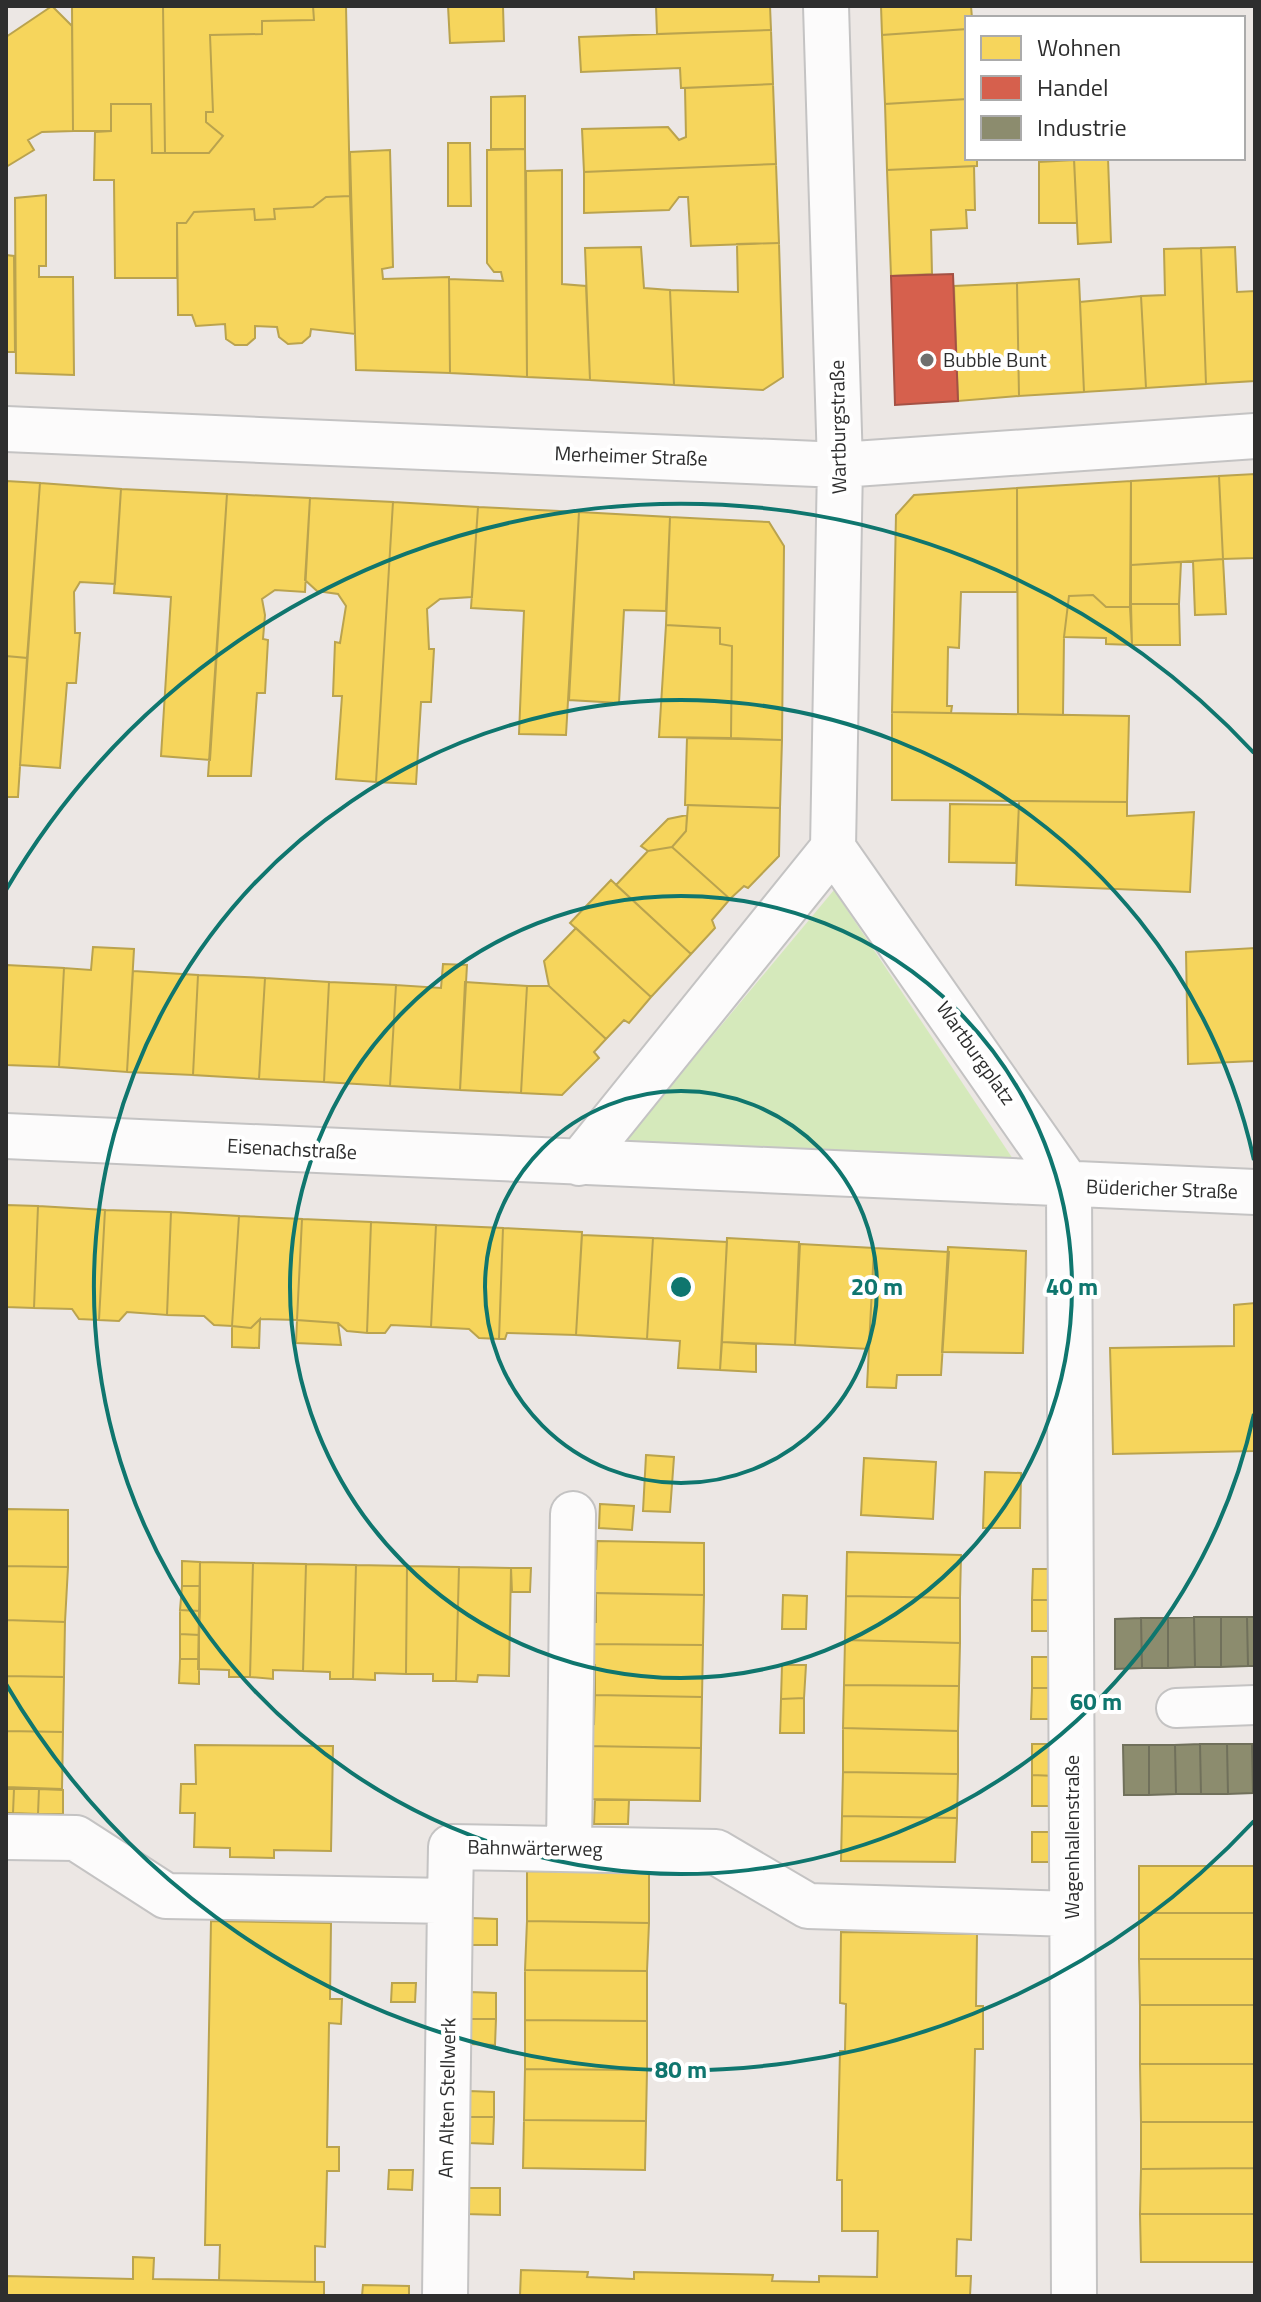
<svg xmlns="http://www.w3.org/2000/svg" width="1261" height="2302" font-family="'Titillium Web',sans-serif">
<rect width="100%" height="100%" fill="#ece7e4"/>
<!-- green -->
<path fill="#d5e9bb" d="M 834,890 L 1013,1159 L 625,1142 L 625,1141 Z"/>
<!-- homes -->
<path fill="#f6d55c" stroke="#baa34e" stroke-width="2" d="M 52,6 L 72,26 L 73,131 L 42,132 L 28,140 L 34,150 L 6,167 L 6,37 Z
M 72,6 L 163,6 L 165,153 L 152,153 L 151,104 L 111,104 L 111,131 L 73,131 Z
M 163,6 L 313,6 L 314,20 L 262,21 L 262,34 L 210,35 L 213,112 L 206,112 L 206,122 L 223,136 L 209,153 L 165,153 Z
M 313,6 L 346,6 L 350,196 L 326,197 L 313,207 L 274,209 L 275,219 L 255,220 L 254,209 L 194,212 L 186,223 L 177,223 L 177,278 L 115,278 L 114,180 L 94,180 L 95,132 L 111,131 L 111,104 L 151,104 L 152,153 L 209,153 L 223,136 L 206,122 L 206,112 L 213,112 L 210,35 L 262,34 L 262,21 L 314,20 Z
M 448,6 L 503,6 L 504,41 L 450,43 Z
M 656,6 L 770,6 L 771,30 L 657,34 Z
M 881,6 L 971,6 L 972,18 L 967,18 L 967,29 L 882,35 Z
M 967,29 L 967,99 L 885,104 L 882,35 Z
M 771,30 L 773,84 L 681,88 L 680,68 L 581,72 L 579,37 Z
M 773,84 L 776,164 L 584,172 L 582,129 L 668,127 L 679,140 L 686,137 L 685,88 Z
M 525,96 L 525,149 L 491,149 L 491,97 Z
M 967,99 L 967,158 L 977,158 L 977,166 L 887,170 L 885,104 Z
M 448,143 L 470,143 L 471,206 L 448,206 Z
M 525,149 L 527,377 L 450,373 L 449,279 L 503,281 L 501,272 L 494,272 L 487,263 L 487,150 Z
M 390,150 L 393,267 L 382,269 L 383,279 L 449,277 L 450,373 L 356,370 L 350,152 Z
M 1074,158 L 1108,158 L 1111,242 L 1078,244 Z
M 1074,160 L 1077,223 L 1039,223 L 1039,162 Z
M 776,164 L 779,243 L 691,246 L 688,197 L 679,197 L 669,210 L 584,213 L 584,172 Z
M 974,166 L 975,210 L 966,210 L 967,228 L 931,230 L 932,274 L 891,276 L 887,170 Z
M 562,170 L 562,284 L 586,286 L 590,380 L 527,377 L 526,171 Z
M 46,195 L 46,266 L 39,266 L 39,277 L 73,277 L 74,375 L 16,373 L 15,198 Z
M 350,196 L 355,334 L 311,329 L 310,336 L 302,343 L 288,344 L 279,337 L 277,327 L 255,326 L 255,338 L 247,345 L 235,345 L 226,339 L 225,324 L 196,326 L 192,315 L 178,315 L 177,223 L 186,223 L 194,212 L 254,209 L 255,220 L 275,219 L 274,209 L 313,207 L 326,197 Z
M 779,243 L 783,377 L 763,390 L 674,385 L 670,290 L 738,292 L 737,244 Z
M 641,247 L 644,288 L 670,290 L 674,385 L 590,380 L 585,248 Z
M 1235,247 L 1237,292 L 1255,291 L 1255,381 L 1206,384 L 1201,248 Z
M 1201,248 L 1206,384 L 1146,388 L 1141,296 L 1165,295 L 1164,249 Z
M 6,255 L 14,256 L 15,352 L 6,352 Z
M 1079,279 L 1084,392 L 1019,396 L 1017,283 Z
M 1017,283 L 1019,396 L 958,401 L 954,286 Z
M 1141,296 L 1146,388 L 1084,392 L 1080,302 Z
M 1255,474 L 1255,558 L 1223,559 L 1219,476 Z
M 1219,476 L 1223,559 L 1131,565 L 1131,481 Z
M 6,481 L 40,483 L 27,658 L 6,656 Z
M 1131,481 L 1130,607 L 1106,607 L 1093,595 L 1069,596 L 1064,637 L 1063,715 L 1018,714 L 1017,488 Z
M 40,483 L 121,489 L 115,584 L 80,582 L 74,592 L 75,633 L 80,633 L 76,683 L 67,683 L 60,768 L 20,765 Z
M 1017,488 L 1017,592 L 961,592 L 959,648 L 948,647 L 947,706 L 952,706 L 951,713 L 892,712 L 896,515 L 914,495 Z
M 121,489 L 227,494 L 210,760 L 161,756 L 171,597 L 114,593 Z
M 227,494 L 310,498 L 305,592 L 275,590 L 262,599 L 265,615 L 263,639 L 268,640 L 265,693 L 257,693 L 251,776 L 208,776 Z
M 310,498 L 393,502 L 376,782 L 336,779 L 342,696 L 333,696 L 335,642 L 340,643 L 346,606 L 338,594 L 317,591 L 305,580 Z
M 393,502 L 478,507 L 472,597 L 440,599 L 427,609 L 429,649 L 434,649 L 431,702 L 421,702 L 416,784 L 376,782 Z
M 478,507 L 579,512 L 566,735 L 519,734 L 524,611 L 471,608 Z
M 579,512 L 670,517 L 666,611 L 624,610 L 619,703 L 569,700 Z
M 670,517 L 769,522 L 784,546 L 782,740 L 731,738 L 732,646 L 720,644 L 720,628 L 666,625 Z
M 1223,559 L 1226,614 L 1195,615 L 1193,561 Z
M 1181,562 L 1179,604 L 1131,604 L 1131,565 Z
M 1093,595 L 1106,607 L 1130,607 L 1132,645 L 1106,644 L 1106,638 L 1064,637 L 1069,596 Z
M 1131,604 L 1179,604 L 1180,645 L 1132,645 Z
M 666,625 L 720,628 L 720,644 L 732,646 L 731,738 L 659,737 Z
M 6,656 L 27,658 L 18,797 L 6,797 Z
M 892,712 L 1129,716 L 1127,802 L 892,800 Z
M 687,738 L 782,740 L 780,808 L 685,805 Z
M 1019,801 L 1127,802 L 1127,816 L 1194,812 L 1190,892 L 1016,885 Z
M 950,804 L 1019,805 L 1016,863 L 949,862 Z
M 688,805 L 780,808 L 779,856 L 748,888 L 744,886 L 730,899 L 672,847 L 686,831 Z
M 687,815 L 686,831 L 672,847 L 648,851 L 641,846 L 668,819 Z
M 672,847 L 730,899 L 712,920 L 715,928 L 691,954 L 616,885 L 648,851 Z
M 611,880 L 691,954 L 651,997 L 570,923 Z
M 576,928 L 651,997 L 629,1023 L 624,1020 L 606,1039 L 549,986 L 544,961 Z
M 93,947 L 134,949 L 127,1072 L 59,1067 L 64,968 L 91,970 Z
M 1255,948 L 1255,1061 L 1188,1064 L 1186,952 Z
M 443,964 L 467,965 L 460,1090 L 390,1086 L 396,985 L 441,988 Z
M 6,965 L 64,968 L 59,1067 L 6,1065 Z
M 133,971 L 198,975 L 193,1075 L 127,1072 Z
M 198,975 L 265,978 L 259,1079 L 193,1075 Z
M 265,978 L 329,982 L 324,1082 L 259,1079 Z
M 329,982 L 396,985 L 390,1086 L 324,1082 Z
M 465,982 L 527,986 L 521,1093 L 460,1090 Z
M 527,986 L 549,986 L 606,1039 L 594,1052 L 599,1058 L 562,1095 L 521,1093 Z
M 6,1205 L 38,1206 L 34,1308 L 6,1307 Z
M 38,1206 L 105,1210 L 99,1320 L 79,1319 L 72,1309 L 34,1308 Z
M 105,1210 L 171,1212 L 167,1315 L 127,1312 L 119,1321 L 99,1320 Z
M 171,1212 L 239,1216 L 232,1326 L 214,1325 L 204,1316 L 167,1315 Z
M 239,1216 L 302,1219 L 297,1320 L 260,1319 L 251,1328 L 232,1326 Z
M 302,1219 L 371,1222 L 367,1333 L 347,1331 L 338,1323 L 297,1320 Z
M 371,1222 L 436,1225 L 431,1327 L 391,1325 L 385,1333 L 367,1333 Z
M 436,1225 L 503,1228 L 499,1339 L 479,1338 L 469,1329 L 431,1327 Z
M 503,1228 L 582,1232 L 576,1335 L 507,1333 L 505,1339 L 499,1339 Z
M 582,1235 L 653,1238 L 647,1339 L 576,1335 Z
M 653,1238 L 727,1242 L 720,1370 L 678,1368 L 680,1341 L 647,1339 Z
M 727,1238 L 799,1242 L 795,1345 L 722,1342 Z
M 800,1244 L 874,1248 L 869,1349 L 795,1345 Z
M 948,1247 L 1026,1251 L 1023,1353 L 942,1352 Z
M 874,1248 L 949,1252 L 941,1375 L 897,1375 L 896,1388 L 867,1387 Z
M 1255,1303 L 1255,1451 L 1113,1454 L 1110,1348 L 1234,1346 L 1234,1305 Z
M 260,1319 L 259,1348 L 232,1347 L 232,1326 L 251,1328 Z
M 297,1320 L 338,1323 L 341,1345 L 296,1343 Z
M 722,1342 L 756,1344 L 756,1372 L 720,1370 Z
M 646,1455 L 674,1457 L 670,1512 L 643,1511 Z
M 864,1458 L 936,1462 L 933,1519 L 861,1515 Z
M 985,1472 L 1021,1473 L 1020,1528 L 983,1528 Z
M 600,1504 L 634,1506 L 632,1530 L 599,1528 Z
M 6,1509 L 68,1510 L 68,1567 L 6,1566 Z
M 597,1541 L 704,1543 L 704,1595 L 590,1593 L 589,1570 L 596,1569 Z
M 847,1552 L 961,1555 L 960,1598 L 846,1596 Z
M 182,1561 L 200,1562 L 200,1586 L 182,1586 Z
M 200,1562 L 253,1563 L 250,1677 L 229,1677 L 229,1670 L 198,1669 Z
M 253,1563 L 306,1564 L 303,1671 L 273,1670 L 273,1679 L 250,1677 Z
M 306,1564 L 356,1565 L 353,1679 L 330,1679 L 330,1672 L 303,1671 Z
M 356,1565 L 407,1566 L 406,1674 L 375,1673 L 375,1680 L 353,1679 Z
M 6,1566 L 68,1567 L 65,1622 L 6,1620 Z
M 407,1566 L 459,1567 L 456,1681 L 433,1681 L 433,1674 L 406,1674 Z
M 459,1567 L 511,1568 L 509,1676 L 478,1675 L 477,1682 L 456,1681 Z
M 511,1568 L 531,1568 L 530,1592 L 512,1592 Z
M 1033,1569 L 1056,1569 L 1056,1600 L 1032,1600 Z
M 182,1586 L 200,1586 L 200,1611 L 180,1610 Z
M 596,1593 L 704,1595 L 703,1645 L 589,1644 L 589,1622 L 596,1622 Z
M 783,1595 L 807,1596 L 806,1629 L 782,1629 Z
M 846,1596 L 960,1598 L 960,1643 L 845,1640 Z
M 1032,1600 L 1056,1600 L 1056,1631 L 1032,1631 Z
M 180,1610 L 200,1611 L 199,1635 L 180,1634 Z
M 6,1620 L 65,1622 L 64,1677 L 6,1676 Z
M 180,1634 L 199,1635 L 199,1659 L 180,1659 Z
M 845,1640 L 960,1643 L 959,1686 L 844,1685 Z
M 589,1644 L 703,1645 L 702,1697 L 595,1695 L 595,1665 L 588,1665 Z
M 1032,1657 L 1056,1657 L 1056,1688 L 1032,1688 Z
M 180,1659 L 199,1659 L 199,1684 L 179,1683 Z
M 782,1665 L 806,1665 L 804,1698 L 781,1699 Z
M 6,1676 L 64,1677 L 63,1732 L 6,1731 Z
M 844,1685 L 959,1686 L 958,1731 L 843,1728 Z
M 1032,1688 L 1056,1688 L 1056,1719 L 1031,1719 Z
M 595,1695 L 702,1697 L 701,1748 L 586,1746 L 586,1725 L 594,1724 Z
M 804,1698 L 804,1733 L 780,1733 L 781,1699 Z
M 843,1728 L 958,1731 L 958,1774 L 843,1772 Z
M 6,1731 L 63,1732 L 62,1789 L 6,1787 Z
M 1032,1744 L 1056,1744 L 1056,1776 L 1032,1775 Z
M 195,1745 L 333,1746 L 331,1851 L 274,1850 L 274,1858 L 230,1857 L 230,1848 L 194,1847 L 195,1813 L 180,1813 L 181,1784 L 196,1784 Z
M 586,1746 L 701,1748 L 700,1801 L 592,1799 L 592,1769 L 586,1769 Z
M 843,1772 L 958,1774 L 957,1818 L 842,1816 Z
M 1032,1775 L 1056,1776 L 1056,1806 L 1032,1806 Z
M 6,1789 L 14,1789 L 13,1813 L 6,1813 Z
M 14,1789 L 39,1789 L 38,1814 L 13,1813 Z
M 39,1789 L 63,1790 L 63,1814 L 38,1814 Z
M 595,1800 L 629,1800 L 628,1824 L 594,1824 Z
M 842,1816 L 957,1818 L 955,1862 L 841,1861 Z
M 1032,1832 L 1056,1832 L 1056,1862 L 1032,1862 Z
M 1139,1866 L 1255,1866 L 1255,1913 L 1139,1913 Z
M 527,1871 L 649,1873 L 649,1923 L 527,1921 Z
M 1139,1913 L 1255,1913 L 1255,1959 L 1139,1959 Z
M 471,1918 L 497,1919 L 497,1945 L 471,1945 Z
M 211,1921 L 331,1923 L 330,1999 L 342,1999 L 341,2024 L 329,2023 L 327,2147 L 339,2147 L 339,2171 L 327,2171 L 325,2247 L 315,2246 L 315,2282 L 219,2280 L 220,2245 L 205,2245 Z
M 527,1921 L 649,1923 L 647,1971 L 525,1970 Z
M 841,1932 L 977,1934 L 976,2006 L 983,2006 L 983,2049 L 975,2049 L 971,2240 L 957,2239 L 956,2276 L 971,2276 L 970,2296 L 520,2296 L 521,2270 L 588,2272 L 587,2277 L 634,2279 L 634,2272 L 773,2275 L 772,2281 L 819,2282 L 819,2276 L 877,2277 L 878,2231 L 842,2231 L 842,2180 L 837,2180 L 840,2051 L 845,2051 L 846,2004 L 840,2003 Z
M 1139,1959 L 1255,1959 L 1255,2005 L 1140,2005 Z
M 525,1970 L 647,1971 L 647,2021 L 525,2020 Z
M 392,1983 L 416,1983 L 415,2002 L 391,2002 Z
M 470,1992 L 496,1993 L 496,2019 L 470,2019 Z
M 1140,2005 L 1255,2005 L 1255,2064 L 1140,2064 Z
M 470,2019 L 496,2019 L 495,2045 L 470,2044 Z
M 525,2020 L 647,2021 L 647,2070 L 525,2069 Z
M 1140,2064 L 1255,2064 L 1255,2122 L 1141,2122 Z
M 525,2069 L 647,2070 L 646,2121 L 524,2120 Z
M 469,2091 L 494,2092 L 494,2117 L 467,2117 Z
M 467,2117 L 494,2117 L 493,2144 L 468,2143 Z
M 524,2120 L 646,2121 L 645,2170 L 523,2168 Z
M 1141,2122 L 1255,2122 L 1255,2168 L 1141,2169 Z
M 1255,2168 L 1255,2214 L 1140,2214 L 1141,2169 Z
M 389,2170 L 413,2170 L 412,2190 L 388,2189 Z
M 466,2188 L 500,2188 L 500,2215 L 466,2214 Z
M 1140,2214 L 1255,2214 L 1255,2262 L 1141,2262 Z
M 133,2257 L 154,2258 L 153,2279 L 324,2282 L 324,2296 L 6,2296 L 6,2276 L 133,2279 Z
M 363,2285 L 409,2286 L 409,2296 L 362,2296 Z"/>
<!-- shops -->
<path fill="#d6604d" stroke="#a45144" stroke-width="2" d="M 953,274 L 958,401 L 895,405 L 891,276 Z"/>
<!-- industry -->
<path fill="#8c8c6e" stroke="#70705b" stroke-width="2" d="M 1194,1617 L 1221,1617 L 1221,1667 L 1195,1667 Z
M 1194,1617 L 1195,1667 L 1168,1668 L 1168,1618 Z
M 1221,1617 L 1247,1617 L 1248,1666 L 1221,1667 Z
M 1247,1617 L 1255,1617 L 1255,1666 L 1248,1666 Z
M 1141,1618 L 1142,1668 L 1115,1669 L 1115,1619 Z
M 1141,1618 L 1168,1618 L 1168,1668 L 1142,1668 Z
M 1200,1744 L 1227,1744 L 1228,1794 L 1201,1794 Z
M 1200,1744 L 1201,1794 L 1176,1794 L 1175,1745 Z
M 1227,1744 L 1252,1744 L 1253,1793 L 1228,1794 Z
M 1252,1744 L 1255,1744 L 1255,1793 L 1253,1793 Z
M 1123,1745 L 1149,1745 L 1149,1795 L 1124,1795 Z
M 1149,1745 L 1175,1745 L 1176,1794 L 1149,1795 Z"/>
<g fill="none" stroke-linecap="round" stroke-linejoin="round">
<defs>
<path id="lane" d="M 1176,1708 L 1255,1705"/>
<path id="street" d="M 826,6 L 840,465 L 833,848
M 6,429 L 840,465 L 1255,436
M 833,848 L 1069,1186
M 6,1136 L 1255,1192
M 579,1163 L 833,848
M 1069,1186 L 1074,2296
M 6,1837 L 76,1838 L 166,1896 L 450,1901 L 451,1847 L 716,1852 L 808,1906 L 1072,1914
M 569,1849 L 573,1514
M 445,2296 L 450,1901"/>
</defs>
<!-- lane casing -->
<use href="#lane" stroke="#c4c3c3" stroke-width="42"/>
<!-- street casing -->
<use href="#street" stroke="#c4c3c3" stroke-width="48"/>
<!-- lane -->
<use href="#lane" stroke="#fcfbfb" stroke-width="38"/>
<!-- street -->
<use href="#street" stroke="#fcfbfb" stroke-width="44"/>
</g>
<!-- distance rings -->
<g fill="none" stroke="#0f766e" stroke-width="4">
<circle cx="681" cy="1287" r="196"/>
<circle cx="681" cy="1287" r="391"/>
<path d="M1254 1414A587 587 0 1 1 1254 1160"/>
<path d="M1254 1821A783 783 0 0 1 6 1684M6 890A783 783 0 0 1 1254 753"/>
</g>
<!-- markers -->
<circle fill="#706f6e" stroke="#fff" stroke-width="3" cx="927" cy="360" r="8"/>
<g text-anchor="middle" stroke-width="8" stroke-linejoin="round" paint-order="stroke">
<!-- poi labels -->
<g font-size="20" fill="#2e2e2e" stroke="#fff" text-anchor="start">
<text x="943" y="367">Bubble Bunt</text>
</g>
<!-- street labels -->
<g font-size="20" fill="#2e2e2e" stroke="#fff">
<text transform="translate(838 427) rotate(-91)" y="7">Wartburgstraße</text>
<text transform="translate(631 456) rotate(2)" y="7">Merheimer Straße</text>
<text transform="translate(976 1053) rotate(55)" y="7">Wartburgplatz</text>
<text transform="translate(292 1149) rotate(3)" y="7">Eisenachstraße</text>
<text transform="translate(1162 1189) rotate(2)" y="7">Büdericher Straße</text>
<text transform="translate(1072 1837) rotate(-90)" y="7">Wagenhallenstraße</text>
<text transform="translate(535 1848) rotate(1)" y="7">Bahnwärterweg</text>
<text transform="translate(447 2098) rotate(-89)" y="7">Am Alten Stellwerk</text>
</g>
</g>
<circle cx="681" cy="1287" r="12" fill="#0f766e" stroke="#fff" stroke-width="4"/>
<g font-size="24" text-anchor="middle" font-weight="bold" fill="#0f766e" stroke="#fff" stroke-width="8" stroke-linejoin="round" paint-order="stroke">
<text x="877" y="1295">20 m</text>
<text x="1072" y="1295">40 m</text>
<text x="1096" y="1710">60 m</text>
<text x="681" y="2078">80 m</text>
</g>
<!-- border -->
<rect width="1261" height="2302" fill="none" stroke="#2e2e2e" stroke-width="16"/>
<!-- legend -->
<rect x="965" y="16" width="280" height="144" fill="#ffffff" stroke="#ababab" stroke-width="2"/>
<rect x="981" y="36" width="40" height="24" fill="#f6d55c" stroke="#ababab" stroke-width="2"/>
<text x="1037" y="56" font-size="24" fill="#2e2e2e">Wohnen</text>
<rect x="981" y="76" width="40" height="24" fill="#d6604d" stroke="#ababab" stroke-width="2"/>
<text x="1037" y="96" font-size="24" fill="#2e2e2e">Handel</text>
<rect x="981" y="116" width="40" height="24" fill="#8c8c6e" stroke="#ababab" stroke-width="2"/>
<text x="1037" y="136" font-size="24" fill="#2e2e2e">Industrie</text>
</svg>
